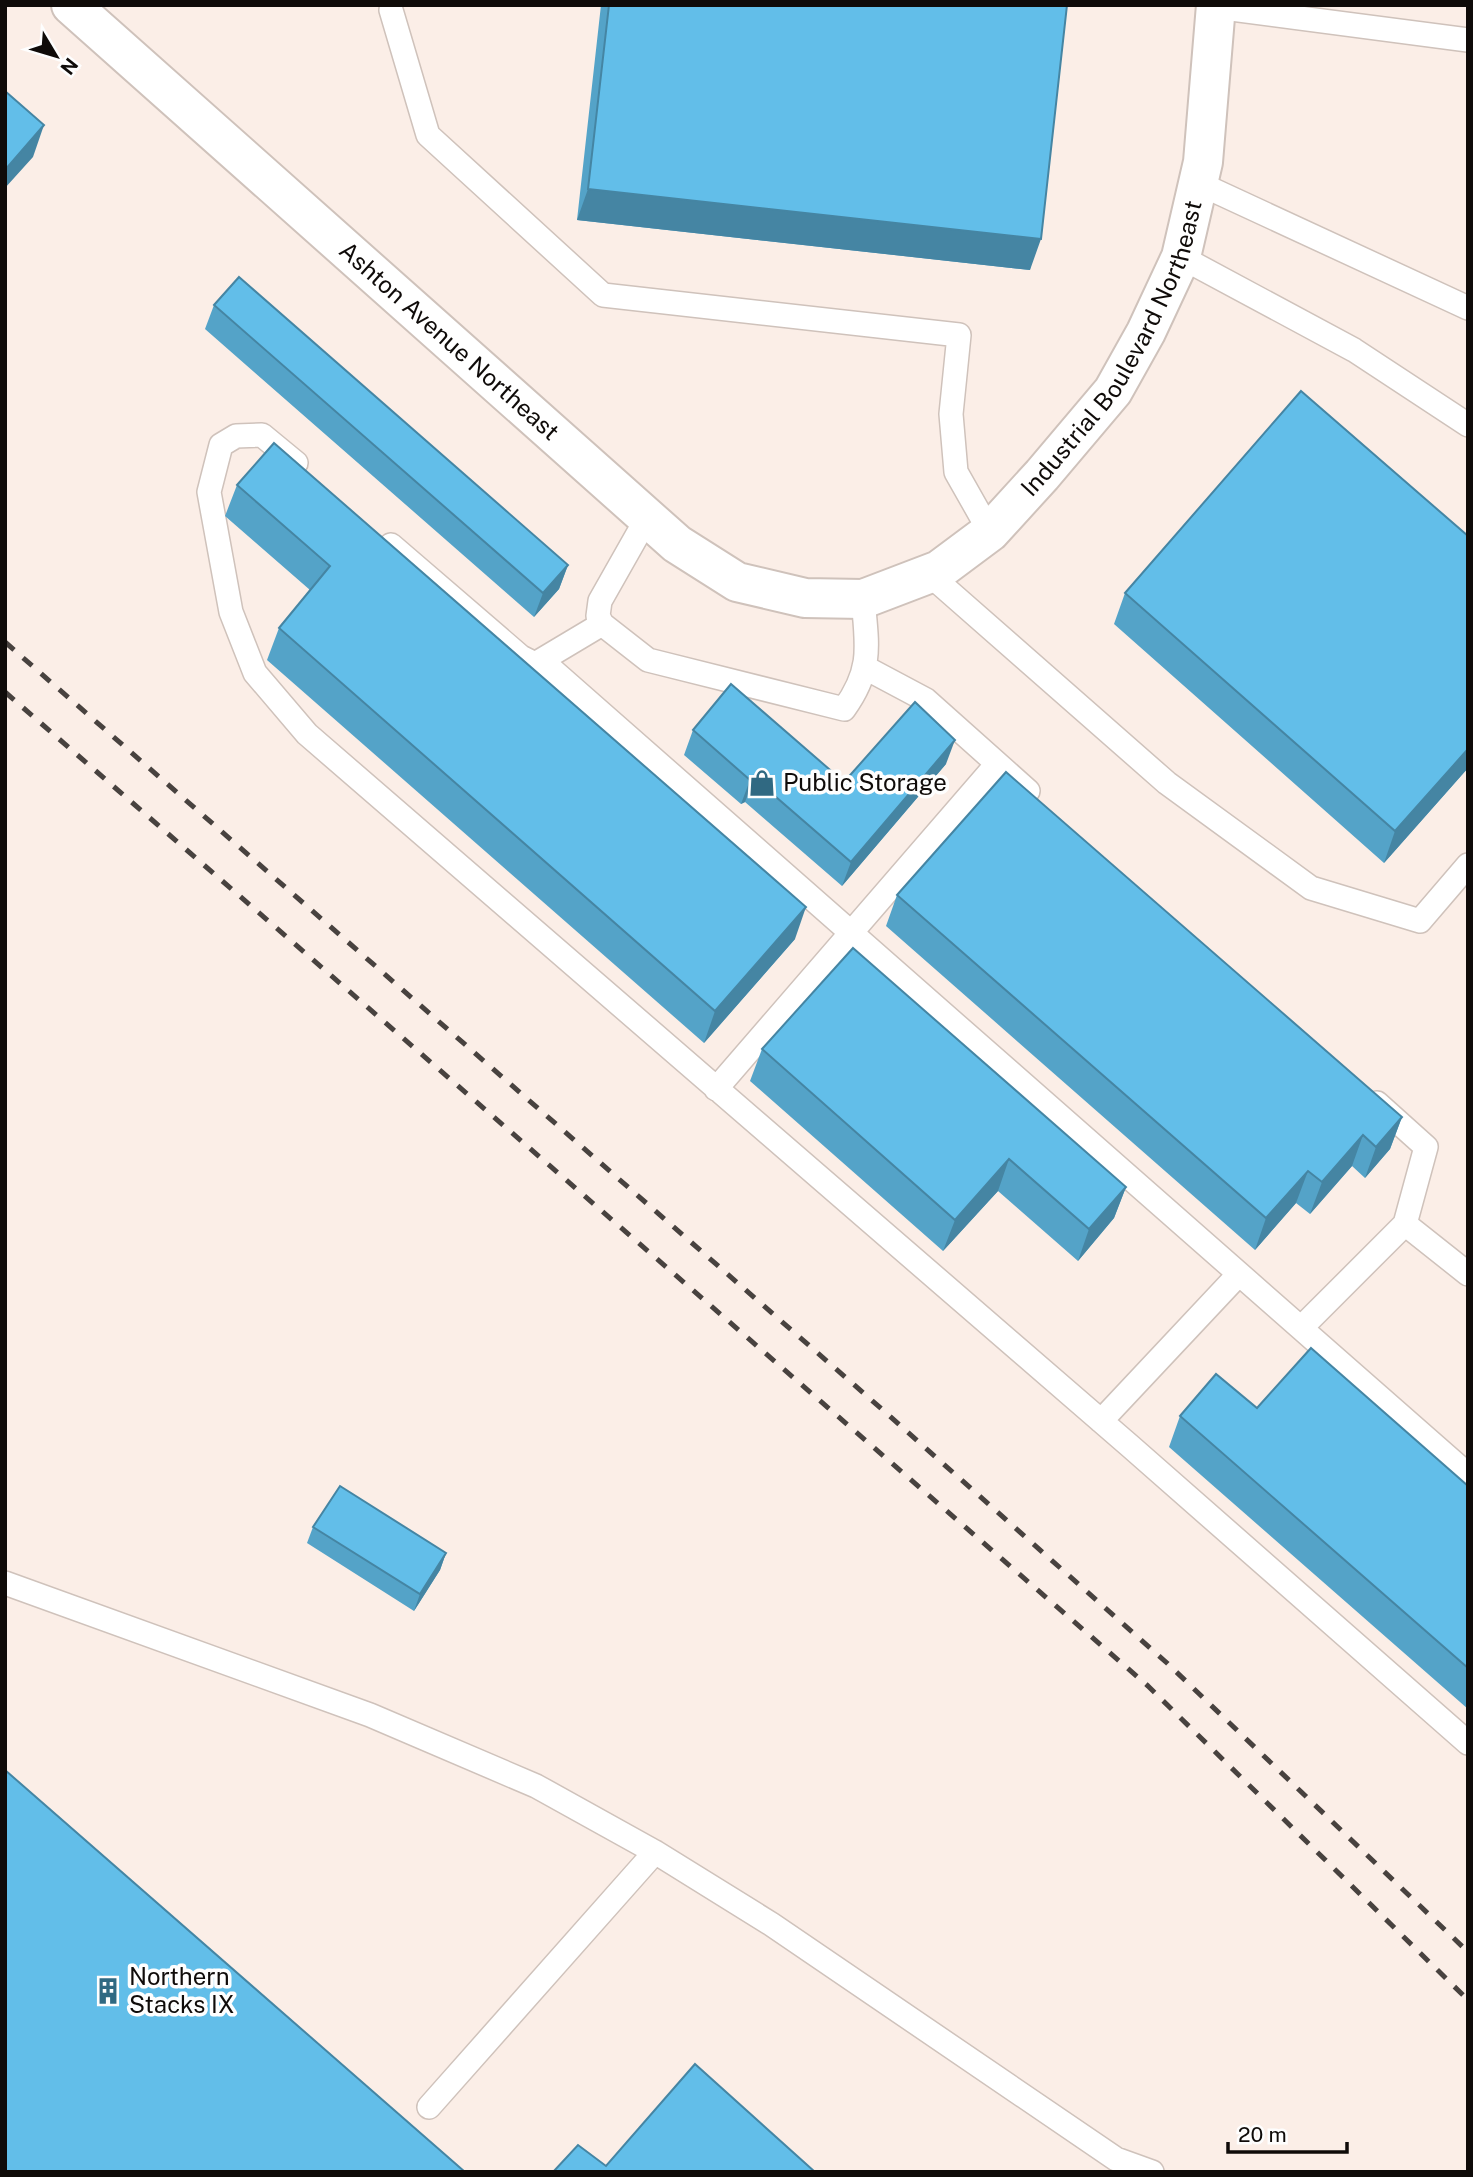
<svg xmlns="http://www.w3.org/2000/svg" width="1473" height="2177" font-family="'Public Sans',sans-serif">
<rect width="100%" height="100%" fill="#fbeee7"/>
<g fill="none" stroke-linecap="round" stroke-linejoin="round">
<defs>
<path id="service" d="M 1216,7 L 1468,40
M 391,10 L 428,135 L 603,295 L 959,335 L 951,414 L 956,472 L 990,532
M 1198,183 L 1468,308
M 1181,257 L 1354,350 L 1468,425
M 296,463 L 262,435 L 236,436 L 221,445 L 209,492 L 231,612 L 255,673 L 307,734 L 1130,1446 L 1468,1743
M 647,518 L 600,601 L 598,616 L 602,624 L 648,660 L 844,709 C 873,669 867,645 863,599
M 391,545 L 521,657 L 535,664 L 602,624
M 929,574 L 1167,783 L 1311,888 L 1420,921 L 1468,865
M 542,661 L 1468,1475
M 864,667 L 926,700 L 1028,791
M 716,1089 L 997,764
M 1377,1103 L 1426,1147 L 1405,1224 L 1468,1274
M 1301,1328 L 1405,1224
M 1101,1421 L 1239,1274
M 5,1583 L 370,1715 L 536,1786 L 655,1852 L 771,1924 L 1116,2159 L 1152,2172
M 429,2107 L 655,1852"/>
<g id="minor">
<path id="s1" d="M 71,5 L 677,544 L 737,582 L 805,598 L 863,599 L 939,570 L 990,532 L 1042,475 L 1113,391 L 1146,332 L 1181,257 L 1203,162 L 1216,5"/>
</g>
</defs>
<!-- service casing -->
<use href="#service" stroke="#cfc2bb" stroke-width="26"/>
<!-- minor casing -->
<use href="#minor" stroke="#cfc2bb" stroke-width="42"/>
<!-- service -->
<use href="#service" stroke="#fff" stroke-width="23"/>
<!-- minor -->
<use href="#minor" stroke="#fff" stroke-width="38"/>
<!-- rail -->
<path stroke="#48423f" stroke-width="5" stroke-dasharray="12 12" stroke-linecap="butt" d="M 5,642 L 884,1411 L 1167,1663 L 1468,1952
M 5,692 L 1148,1686 L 1468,2000"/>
</g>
<!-- wall -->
<path fill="#54a3c8" d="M 601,5 L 1067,5 L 1030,270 L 577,220 Z
M 214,305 L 568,565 L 559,589 L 534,617 L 205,329 Z
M 237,485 L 795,939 L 704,1043 L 267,660 L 279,628 L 310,590 L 225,516 Z
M 1125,593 L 1468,768 L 1384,863 L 1114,624 Z
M 693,730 L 844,782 L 946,764 L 842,886 L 745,802 L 741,804 L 684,755 Z
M 897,895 L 1402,1117 L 1390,1149 L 1365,1178 L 1352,1166 L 1310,1214 L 1296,1203 L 1255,1250 L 886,926 Z
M 762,1049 L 1126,1187 L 1114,1218 L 1078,1261 L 998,1191 L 943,1251 L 750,1081 Z
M 1257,1408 L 1468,1486 L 1468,1709 L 1169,1447 L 1180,1416 Z
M 313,1527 L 446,1553 L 440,1570 L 414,1611 L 307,1543 Z"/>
<!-- shaded-wall -->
<path fill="#4585a3" d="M 44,125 L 33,157 L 5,188 L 5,170 Z
M 588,189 L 1041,239 L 1030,270 L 577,220 Z
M 568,565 L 559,589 L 534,617 L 543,593 Z
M 955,740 L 946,764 L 842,886 L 851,862 Z
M 1468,749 L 1468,768 L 1384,863 L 1395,831 Z
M 754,778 L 745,802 L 741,804 L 750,780 Z
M 806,907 L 795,939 L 704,1043 L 715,1011 Z
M 1402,1117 L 1390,1149 L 1365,1178 L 1376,1147 Z
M 1363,1135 L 1352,1166 L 1310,1214 L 1322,1182 Z
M 1009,1159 L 998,1191 L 943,1251 L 955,1220 Z
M 1308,1171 L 1296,1203 L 1255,1250 L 1266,1218 Z
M 1126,1187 L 1114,1218 L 1078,1261 L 1089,1229 Z
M 446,1553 L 440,1570 L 414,1611 L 420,1594 Z"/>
<!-- building -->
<path fill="#62bee9" stroke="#4585a3" stroke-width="2" d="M 609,5 L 1067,5 L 1041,239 L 588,189 Z
M 5,91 L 44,125 L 5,170 Z
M 239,277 L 568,565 L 543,593 L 214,305 Z
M 1301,391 L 1468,536 L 1468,749 L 1395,831 L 1125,593 Z
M 274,443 L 806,907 L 715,1011 L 279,628 L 330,566 L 237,485 Z
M 731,684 L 844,782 L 915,702 L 955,740 L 851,862 L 754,778 L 750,780 L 693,730 Z
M 1006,772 L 1402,1117 L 1376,1147 L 1363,1135 L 1322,1182 L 1308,1171 L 1266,1218 L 897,895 Z
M 853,948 L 1126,1187 L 1089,1229 L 1009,1159 L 955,1220 L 762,1049 Z
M 1311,1348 L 1468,1486 L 1468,1668 L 1180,1416 L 1216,1374 L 1257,1408 Z
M 340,1486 L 446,1553 L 420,1594 L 313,1527 Z
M 5,1770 L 465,2172 L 5,2172 Z
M 695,2064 L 815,2172 L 553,2172 L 578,2145 L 606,2166 Z"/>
<!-- icons -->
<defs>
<symbol id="shop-bare" viewBox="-9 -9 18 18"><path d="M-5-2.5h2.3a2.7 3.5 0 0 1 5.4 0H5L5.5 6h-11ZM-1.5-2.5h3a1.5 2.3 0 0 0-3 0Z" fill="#306982" stroke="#fefefe" stroke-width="2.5" paint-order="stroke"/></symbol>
<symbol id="building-bare" viewBox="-9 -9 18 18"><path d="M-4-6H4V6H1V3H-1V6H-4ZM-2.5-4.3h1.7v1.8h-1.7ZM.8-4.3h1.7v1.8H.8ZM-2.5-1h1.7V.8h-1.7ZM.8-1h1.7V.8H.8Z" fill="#306982" stroke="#fefefe" stroke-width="2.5" paint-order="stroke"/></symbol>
</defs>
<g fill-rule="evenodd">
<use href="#shop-bare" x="743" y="764" width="38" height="38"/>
<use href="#building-bare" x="89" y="1972" width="38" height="38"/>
</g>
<g text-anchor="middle" stroke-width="7" stroke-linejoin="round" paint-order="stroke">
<!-- street labels -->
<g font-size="24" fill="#0f0b09" stroke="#fefefe">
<text dy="8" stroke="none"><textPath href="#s1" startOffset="506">Ashton Avenue Northeast</textPath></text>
<text dy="8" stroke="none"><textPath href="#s1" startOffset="1379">Industrial Boulevard Northeast</textPath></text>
</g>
<!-- poi labels -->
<g font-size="24" fill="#0f0b09" stroke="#fefefe" text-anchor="start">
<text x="783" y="791">Public Storage</text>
<text x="129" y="1985">Northern<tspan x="129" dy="28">Stacks IX</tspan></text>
</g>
</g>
<!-- border -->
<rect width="1473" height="2177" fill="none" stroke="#0f0b09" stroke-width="14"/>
<!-- north arrow -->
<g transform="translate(56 56) rotate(128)" stroke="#fefefe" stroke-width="5" paint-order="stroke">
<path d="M0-5L12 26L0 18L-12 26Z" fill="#0f0b09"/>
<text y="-10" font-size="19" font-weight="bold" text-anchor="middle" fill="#0f0b09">N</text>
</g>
<!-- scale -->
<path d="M1228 2142v10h119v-10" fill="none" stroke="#0f0b09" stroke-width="3.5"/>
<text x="1238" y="2142" font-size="21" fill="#0f0b09" stroke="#fefefe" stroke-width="5" paint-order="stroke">20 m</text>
</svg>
